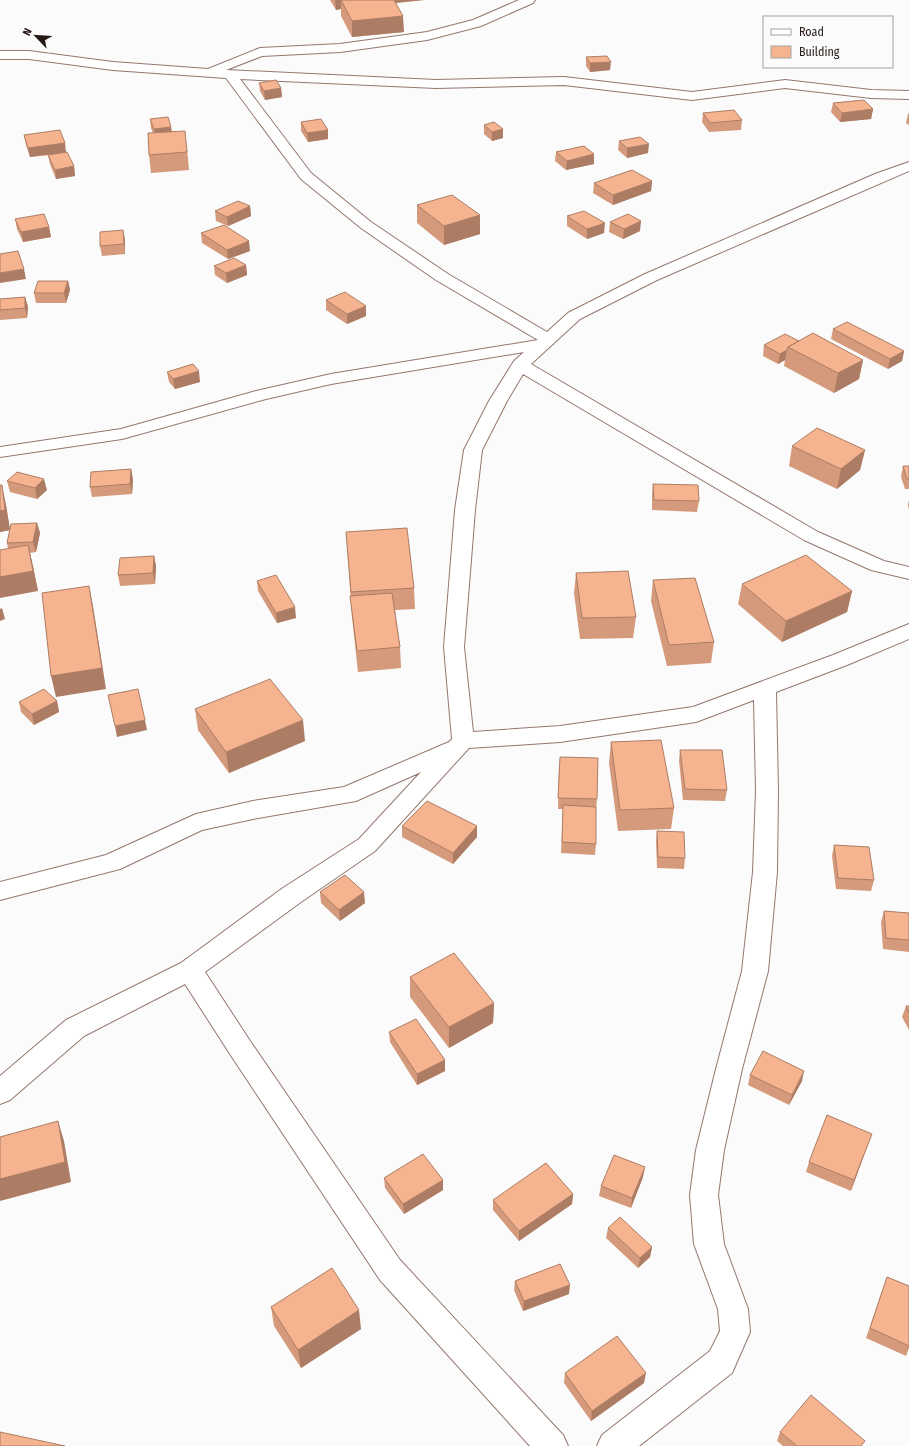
<svg xmlns="http://www.w3.org/2000/svg" width="909" height="1446" font-family="'Fira Sans Condensed',sans-serif">
<rect width="100%" height="100%" fill="#fbfbfb"/>
<g fill="none" stroke-linecap="round" stroke-linejoin="round">
<defs>
<path id="minor" d="M 519,0 L 535,0 L 533,3 L 481,26 L 427,40 L 340,52 L 262,56 L 226,70 L 436,80 L 564,77 L 692,92 L 785,80 L 871,90 L 909,91 L 909,99 L 871,98 L 785,88 L 692,100 L 564,85 L 436,88 L 240,79 L 311,173 L 371,222 L 448,274 L 547,332 L 568,313 L 645,274 L 875,174 L 909,162 L 909,171 L 657,280 L 580,319 L 531,364 L 818,532 L 884,561 L 909,567 L 909,579 L 871,570 L 804,540 L 523,374 L 507,401 L 482,450 L 475,510 L 464,647 L 473,732 L 560,726 L 693,707 L 833,655 L 909,624 L 909,639 L 847,665 L 776,692 L 778,791 L 777,872 L 768,971 L 742,1069 L 724,1150 L 718,1195 L 724,1244 L 748,1309 L 750,1332 L 732,1373 L 639,1446 L 597,1446 L 602,1435 L 710,1351 L 720,1331 L 718,1309 L 694,1244 L 690,1195 L 696,1150 L 716,1069 L 742,971 L 753,872 L 756,791 L 754,700 L 696,722 L 560,742 L 469,748 L 375,851 L 301,902 L 205,972 L 250,1041 L 400,1260 L 563,1435 L 568,1446 L 530,1446 L 380,1280 L 232,1057 L 185,984 L 84,1036 L 10,1100 L 0,1104 L 0,1076 L 66,1020 L 181,963 L 283,888 L 359,839 L 421,772 L 356,801 L 253,819 L 202,830 L 120,869 L 0,900 L 0,882 L 106,855 L 196,814 L 253,801 L 344,787 L 449,742 L 452,739 L 444,647 L 455,510 L 464,450 L 489,401 L 514,361 L 524,352 L 331,384 L 266,399 L 122,439 L 0,457 L 0,447 L 121,429 L 256,391 L 331,374 L 538,340 L 436,280 L 361,228 L 301,179 L 226,78 L 113,70 L 29,59 L 0,59 L 0,51 L 29,51 L 113,62 L 208,69 L 260,48 L 340,44 L 427,32 L 473,20 Z"/>
</defs>
<!-- minor casing -->
<use href="#minor" stroke="#94776d" stroke-width="2"/>
<!-- minor -->
<use href="#minor" fill="#fff" fill-rule="evenodd"/>
</g>
<!-- wall -->
<path fill="#d49a7b" d="M 330,0 L 424,0 L 396,3 L 404,32 L 352,37 L 341,16 L 341,9 L 336,10 Z
M 586,57 L 610,70 L 590,72 L 586,66 Z
M 259,83 L 281,88 L 282,97 L 265,100 L 260,91 Z
M 833,103 L 873,109 L 871,119 L 840,122 L 831,112 Z
M 703,113 L 742,120 L 741,130 L 709,132 L 702,122 Z
M 909,113 L 909,125 L 906,123 L 908,114 Z
M 150,119 L 171,127 L 172,132 L 187,148 L 189,170 L 151,173 L 149,155 L 153,133 L 151,128 Z
M 301,122 L 328,139 L 308,142 L 301,131 Z
M 484,125 L 503,129 L 503,138 L 492,141 L 484,134 Z
M 24,135 L 66,152 L 74,166 L 75,176 L 56,179 L 50,164 L 48,155 L 50,155 L 30,157 L 26,145 Z
M 619,141 L 648,153 L 627,158 L 618,150 Z
M 556,152 L 594,164 L 566,170 L 555,161 Z
M 652,181 L 651,191 L 613,205 L 593,193 L 594,183 Z
M 417,205 L 480,215 L 480,234 L 444,245 L 417,223 Z
M 250,206 L 251,216 L 228,226 L 216,221 L 215,211 Z
M 567,216 L 604,233 L 587,239 L 567,226 Z
M 15,219 L 49,227 L 51,237 L 23,242 L 17,229 Z
M 610,222 L 640,231 L 623,239 L 609,232 Z
M 123,230 L 125,240 L 125,254 L 102,256 L 100,246 Z
M 201,233 L 250,251 L 228,259 L 202,243 Z
M 246,265 L 247,275 L 227,283 L 215,275 L 214,266 Z
M 68,281 L 70,290 L 66,303 L 36,303 L 34,293 Z
M 25,297 L 28,307 L 27,318 L 0,320 L 0,299 Z
M 326,300 L 366,316 L 347,324 L 326,310 Z
M 833,329 L 904,351 L 902,361 L 888,369 L 831,339 Z
M 799,341 L 863,360 L 859,379 L 834,393 L 784,366 L 785,360 L 778,364 L 763,356 L 764,345 Z
M 167,372 L 200,382 L 175,389 L 169,382 Z
M 792,446 L 865,450 L 860,470 L 837,489 L 789,466 Z
M 903,466 L 909,466 L 909,489 L 905,489 L 901,477 Z
M 131,469 L 133,480 L 132,494 L 92,497 L 90,487 Z
M 7,481 L 47,490 L 37,499 L 10,492 Z
M 653,484 L 699,501 L 697,512 L 652,510 L 652,495 Z
M 0,485 L 6,505 L 10,530 L 37,523 L 40,533 L 36,552 L 30,553 L 38,591 L 8,549 L 7,543 L 10,530 L 0,532 Z
M 909,500 L 909,510 L 908,505 Z
M 346,532 L 414,588 L 415,609 L 395,610 L 400,647 L 401,668 L 358,672 L 352,617 Z
M 154,556 L 156,566 L 155,584 L 120,586 L 118,575 Z
M 576,573 L 636,617 L 633,638 L 580,639 L 574,593 Z
M 653,580 L 714,642 L 711,663 L 667,666 L 651,601 Z
M 257,581 L 296,618 L 277,623 L 258,591 Z
M 742,584 L 852,591 L 847,612 L 782,642 L 738,604 Z
M 57,701 L 59,712 L 34,725 L 21,712 L 19,702 Z
M 195,709 L 305,741 L 229,773 L 198,730 Z
M 611,742 L 674,808 L 671,829 L 618,831 L 609,763 Z
M 680,750 L 727,790 L 725,801 L 683,800 L 679,761 Z
M 559,767 L 597,799 L 596,810 L 596,844 L 595,855 L 561,853 L 563,809 L 558,809 Z
M 402,826 L 477,826 L 477,837 L 453,864 L 402,837 Z
M 657,831 L 685,858 L 684,869 L 657,868 L 656,842 Z
M 834,845 L 874,880 L 871,891 L 836,889 L 832,856 Z
M 320,892 L 365,903 L 340,921 L 321,903 Z
M 884,911 L 909,913 L 909,952 L 883,949 L 881,922 Z
M 410,977 L 494,1003 L 493,1023 L 449,1048 L 410,997 Z
M 906,1006 L 909,1006 L 909,1030 L 902,1017 Z
M 389,1032 L 445,1060 L 445,1071 L 417,1085 L 390,1042 Z
M 750,1075 L 802,1081 L 789,1105 L 748,1085 Z
M 868,1144 L 851,1191 L 806,1172 L 809,1162 Z
M 643,1177 L 631,1208 L 599,1196 L 601,1186 Z
M 384,1178 L 443,1180 L 443,1190 L 404,1214 L 385,1188 Z
M 573,1194 L 572,1204 L 519,1241 L 493,1210 L 493,1200 Z
M 608,1228 L 652,1247 L 650,1257 L 638,1268 L 606,1238 Z
M 887,1277 L 909,1286 L 909,1348 L 906,1356 L 866,1338 Z
M 515,1281 L 569,1294 L 523,1311 L 514,1290 Z
M 271,1307 L 361,1329 L 301,1368 L 274,1326 Z
M 565,1373 L 644,1383 L 591,1421 L 564,1383 Z
M 780,1432 L 863,1446 L 783,1446 L 777,1441 Z"/>
<!-- shaded-wall -->
<path fill="#ac7d64" d="M 335,0 L 341,0 L 341,9 L 336,10 Z
M 341,0 L 424,0 L 345,8 Z
M 403,16 L 404,32 L 352,37 L 352,21 Z
M 611,62 L 610,70 L 590,72 L 590,63 Z
M 281,88 L 282,97 L 265,100 L 264,91 Z
M 873,109 L 871,119 L 840,122 L 842,113 Z
M 171,127 L 172,136 L 155,138 L 154,129 Z
M 503,129 L 503,138 L 492,141 L 492,132 Z
M 328,130 L 328,139 L 308,142 L 307,133 Z
M 65,143 L 66,152 L 30,157 L 28,148 Z
M 649,144 L 648,153 L 627,158 L 627,148 Z
M 594,154 L 594,164 L 566,170 L 567,161 Z
M 74,166 L 75,176 L 56,179 L 55,170 Z
M 652,181 L 651,191 L 613,205 L 613,195 Z
M 250,206 L 251,216 L 228,226 L 227,217 Z
M 480,215 L 480,234 L 444,245 L 444,226 Z
M 641,221 L 640,231 L 623,239 L 624,229 Z
M 605,223 L 604,233 L 587,239 L 587,229 Z
M 49,227 L 51,237 L 23,242 L 21,232 Z
M 123,230 L 125,240 L 125,254 L 124,244 Z
M 249,241 L 250,251 L 228,259 L 227,250 Z
M 246,265 L 247,275 L 227,283 L 226,273 Z
M 24,269 L 26,279 L 0,283 L 0,273 Z
M 68,281 L 70,290 L 66,303 L 64,293 Z
M 25,297 L 28,307 L 27,318 L 25,308 Z
M 366,306 L 366,316 L 347,324 L 347,314 Z
M 787,350 L 785,360 L 778,364 L 780,354 Z
M 904,351 L 902,361 L 888,369 L 890,359 Z
M 863,360 L 859,379 L 834,393 L 838,373 Z
M 199,371 L 200,382 L 175,389 L 173,379 Z
M 865,450 L 860,470 L 837,489 L 841,469 Z
M 131,469 L 133,480 L 132,494 L 130,484 Z
M 44,479 L 47,490 L 37,499 L 35,488 Z
M 2,485 L 6,505 L 10,530 L 0,532 L 0,511 Z
M 37,523 L 40,533 L 36,552 L 33,542 Z
M 28,545 L 33,566 L 38,591 L 0,598 L 0,577 Z
M 154,556 L 156,566 L 155,584 L 153,573 Z
M 89,586 L 93,606 L 106,689 L 56,697 L 51,676 Z
M 852,591 L 847,612 L 782,642 L 786,621 Z
M 295,607 L 296,618 L 277,623 L 276,613 Z
M 2,608 L 5,619 L 0,621 L 0,609 Z
M 57,701 L 59,712 L 34,725 L 32,714 Z
M 145,720 L 147,730 L 117,737 L 115,726 Z
M 303,720 L 305,741 L 229,773 L 226,752 Z
M 477,826 L 477,837 L 453,864 L 453,853 Z
M 364,892 L 365,903 L 340,921 L 339,910 Z
M 494,1003 L 493,1023 L 449,1048 L 449,1027 Z
M 445,1060 L 445,1071 L 417,1085 L 417,1074 Z
M 804,1071 L 802,1081 L 789,1105 L 792,1095 Z
M 58,1121 L 64,1141 L 71,1182 L 0,1201 L 0,1179 Z
M 872,1134 L 868,1144 L 851,1191 L 854,1180 Z
M 645,1167 L 643,1177 L 631,1208 L 632,1198 Z
M 443,1180 L 443,1190 L 404,1214 L 403,1204 Z
M 573,1194 L 572,1204 L 519,1241 L 519,1231 Z
M 652,1247 L 650,1257 L 638,1268 L 640,1258 Z
M 570,1285 L 569,1294 L 523,1311 L 524,1301 Z
M 359,1310 L 361,1329 L 301,1368 L 298,1350 Z
M 646,1373 L 644,1383 L 591,1421 L 592,1411 Z"/>
<!-- building -->
<path fill="#f6b38f" stroke="#ac7d64" d="M 341,0 L 394,0 L 403,16 L 352,21 Z
M 607,56 L 611,62 L 590,63 L 586,57 Z
M 276,80 L 281,88 L 264,91 L 259,83 Z
M 864,100 L 873,109 L 842,113 L 833,103 Z
M 734,110 L 742,120 L 710,123 L 703,113 Z
M 168,117 L 171,127 L 154,129 L 150,119 Z
M 321,119 L 328,130 L 307,133 L 301,122 Z
M 494,122 L 503,129 L 492,132 L 484,125 Z
M 60,130 L 65,143 L 28,148 L 24,135 Z
M 185,131 L 187,152 L 149,155 L 148,133 Z
M 640,137 L 649,144 L 627,148 L 619,141 Z
M 584,146 L 594,154 L 567,161 L 556,152 Z
M 67,152 L 74,166 L 55,170 L 48,155 Z
M 632,170 L 652,181 L 613,195 L 594,183 Z
M 452,195 L 480,215 L 444,226 L 417,205 Z
M 238,201 L 250,206 L 227,217 L 215,211 Z
M 584,211 L 605,223 L 587,229 L 567,216 Z
M 44,214 L 49,227 L 21,232 L 15,219 Z
M 628,214 L 641,221 L 624,229 L 610,222 Z
M 224,225 L 249,241 L 227,250 L 201,233 Z
M 123,230 L 124,244 L 100,246 L 100,232 Z
M 18,251 L 24,269 L 0,273 L 0,254 Z
M 234,258 L 246,265 L 226,273 L 214,266 Z
M 38,281 L 68,281 L 64,293 L 34,293 Z
M 345,292 L 366,306 L 347,314 L 326,300 Z
M 25,297 L 25,308 L 0,310 L 0,299 Z
M 847,322 L 904,351 L 890,359 L 833,329 Z
M 813,333 L 863,360 L 838,373 L 788,347 Z
M 785,334 L 799,341 L 788,347 L 787,350 L 780,354 L 764,345 Z
M 193,364 L 199,371 L 173,379 L 167,372 Z
M 817,428 L 865,450 L 841,469 L 792,446 Z
M 903,466 L 909,466 L 909,479 L 907,479 Z
M 131,469 L 130,484 L 90,487 L 91,472 Z
M 17,472 L 44,479 L 35,488 L 7,481 Z
M 653,484 L 698,485 L 699,501 L 654,500 Z
M 0,485 L 2,485 L 5,510 L 0,511 Z
M 37,523 L 33,542 L 7,543 L 11,524 Z
M 407,528 L 414,588 L 351,592 L 346,532 Z
M 28,545 L 33,571 L 0,577 L 0,550 Z
M 806,555 L 852,591 L 786,621 L 742,584 Z
M 154,556 L 153,573 L 118,575 L 120,558 Z
M 628,571 L 636,617 L 582,618 L 576,573 Z
M 276,575 L 295,607 L 276,613 L 257,581 Z
M 695,578 L 714,642 L 669,645 L 653,580 Z
M 89,586 L 102,668 L 51,676 L 42,593 Z
M 392,593 L 400,647 L 357,651 L 350,596 Z
M 270,679 L 303,720 L 226,752 L 195,709 Z
M 44,689 L 57,701 L 32,714 L 19,702 Z
M 138,689 L 145,720 L 115,726 L 108,695 Z
M 661,740 L 674,808 L 620,810 L 611,742 Z
M 680,750 L 722,750 L 727,790 L 685,789 Z
M 560,757 L 598,758 L 597,799 L 558,798 Z
M 427,801 L 477,826 L 453,853 L 402,826 Z
M 563,805 L 596,807 L 596,844 L 562,842 Z
M 657,831 L 684,832 L 685,858 L 658,857 Z
M 834,845 L 869,847 L 874,880 L 838,878 Z
M 345,875 L 364,892 L 339,910 L 320,892 Z
M 884,911 L 909,913 L 909,940 L 886,938 Z
M 454,953 L 494,1003 L 449,1027 L 410,977 Z
M 906,1006 L 909,1006 L 909,1013 Z
M 416,1019 L 445,1060 L 417,1074 L 389,1032 Z
M 763,1051 L 804,1071 L 792,1095 L 750,1075 Z
M 827,1115 L 872,1134 L 854,1180 L 809,1162 Z
M 58,1121 L 65,1162 L 0,1179 L 0,1137 Z
M 423,1154 L 443,1180 L 403,1204 L 384,1178 Z
M 614,1155 L 645,1167 L 632,1198 L 601,1186 Z
M 546,1163 L 573,1194 L 519,1231 L 493,1200 Z
M 620,1217 L 652,1247 L 640,1258 L 608,1228 Z
M 560,1264 L 570,1285 L 524,1301 L 515,1281 Z
M 332,1268 L 359,1310 L 298,1350 L 271,1307 Z
M 887,1277 L 909,1286 L 909,1346 L 870,1328 Z
M 617,1336 L 646,1373 L 592,1411 L 565,1373 Z
M 811,1395 L 865,1441 L 861,1446 L 797,1446 L 780,1432 Z
M 0,1432 L 65,1446 L 0,1446 Z"/>
<!-- legend -->
<rect x="763" y="16" width="130" height="52" fill="#fbfbfb" stroke="#a5a19f"/>
<rect x="771" y="29" width="20" height="6" fill="#ffffff" stroke="#a5a19f"/>
<text x="799" y="36" font-size="12" fill="#251a16">Road</text>
<rect x="771" y="46" width="20" height="12" fill="#f6b38f" stroke="#a5a19f"/>
<text x="799" y="56" font-size="12" fill="#251a16">Building</text>
<!-- north arrow -->
<g transform="translate(36 36) rotate(295)" stroke="#fbfbfb" stroke-width="3" paint-order="stroke">
<path d="M0-3L7 15L0 10L-7 15Z" fill="#251a16"/>
<text y="-6" font-size="11" font-weight="bold" text-anchor="middle" fill="#251a16">N</text>
</g>
</svg>
